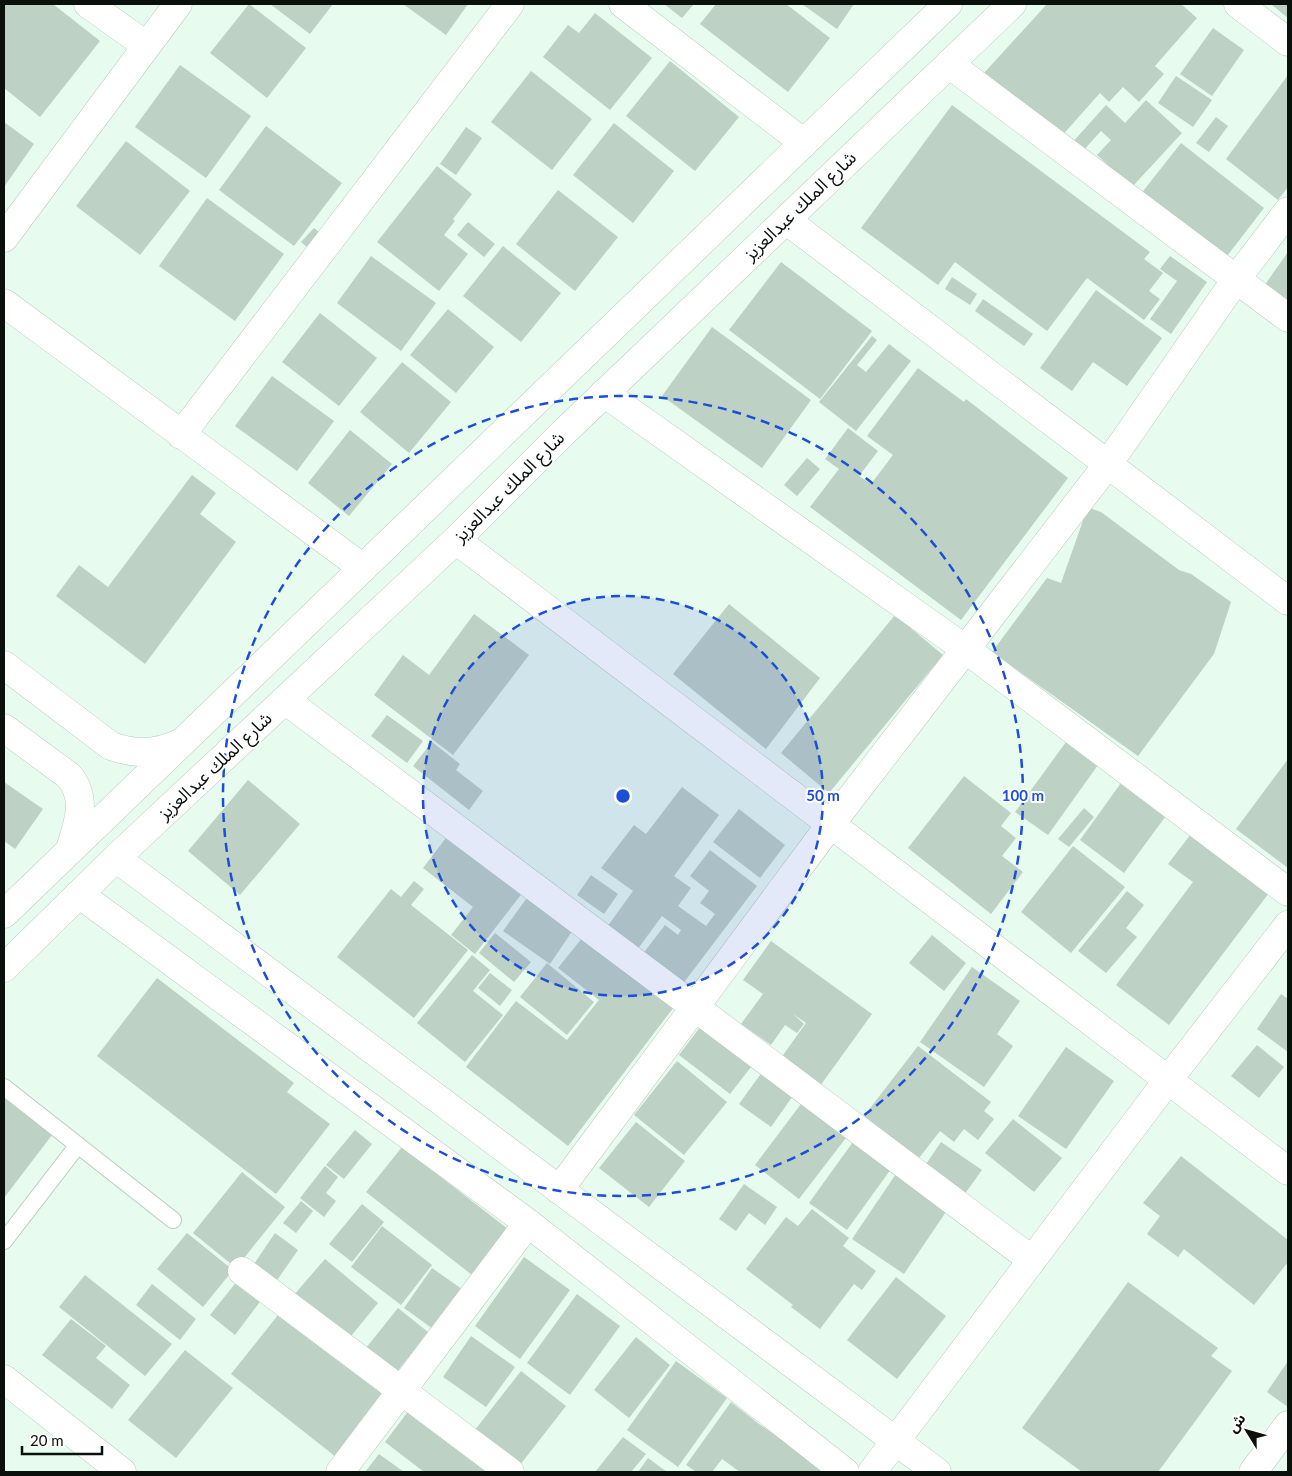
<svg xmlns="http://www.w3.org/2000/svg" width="1292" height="1476" font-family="Lato,'Noto Sans Arabic',sans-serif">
<rect width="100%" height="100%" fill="#e7fbee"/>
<!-- building -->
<path fill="#bdd1c4" d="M 4,4 L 53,4 L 100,41 L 40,117 L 4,88 Z
M 249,4 L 306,48 L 267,98 L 210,53 Z
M 270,4 L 333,4 L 310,34 Z
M 403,4 L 468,4 L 446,35 Z
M 664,4 L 694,4 L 682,18 Z
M 716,4 L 786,4 L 830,38 L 788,92 L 700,24 Z
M 802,4 L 854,4 L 837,29 Z
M 1047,4 L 1181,4 L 1197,18 L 1155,66 L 1164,74 L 1139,102 L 1123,87 L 1109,102 L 1100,93 L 1059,139 L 984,73 Z
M 1273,4 L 1288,4 L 1288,18 L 1272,5 Z
M 595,13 L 652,58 L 610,110 L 543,57 L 568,25 L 579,33 Z
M 1213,28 L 1244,50 L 1212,96 L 1180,74 Z
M 670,61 L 739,117 L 695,171 L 626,116 Z
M 180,65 L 251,116 L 206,178 L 135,127 Z
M 531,71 L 592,119 L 552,170 L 491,122 Z
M 1288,75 L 1288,187 L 1278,200 L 1226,159 Z
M 1176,76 L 1212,100 L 1193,127 L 1158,103 Z
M 1146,100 L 1182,133 L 1132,187 L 1097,155 L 1111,140 L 1101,131 L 1081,153 L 1071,144 L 1106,105 L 1125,123 Z
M 952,105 L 1150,252 L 1144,259 L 1163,273 L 1149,291 L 1160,299 L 1144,320 L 1087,278 L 1047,331 L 955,262 L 938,285 L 861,228 Z
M 1216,117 L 1228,126 L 1209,152 L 1196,143 Z
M 4,122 L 34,144 L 4,187 Z
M 614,123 L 674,171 L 633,223 L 573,175 Z
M 266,126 L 342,183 L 294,246 L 219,190 Z
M 466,127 L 482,138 L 456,175 L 440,164 Z
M 126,141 L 190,191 L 140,255 L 76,206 Z
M 1181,143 L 1264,208 L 1224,260 L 1140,195 Z
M 437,166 L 472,194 L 453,219 L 455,221 L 444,235 L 468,254 L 439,291 L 377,242 Z
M 558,190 L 618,237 L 575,291 L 516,244 Z
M 207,198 L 284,254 L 235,321 L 159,266 Z
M 468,222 L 495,244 L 484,257 L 457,235 Z
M 314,228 L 327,238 L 314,253 L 301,242 Z
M 503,246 L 561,293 L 521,342 L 463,296 Z
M 1288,252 L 1288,304 L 1264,286 Z
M 371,256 L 436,303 L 401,351 L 337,303 Z
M 1170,256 L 1207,282 L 1171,334 L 1150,319 L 1177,281 L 1160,269 Z
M 781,262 L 872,331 L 820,399 L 729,330 Z
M 952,277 L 977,294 L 970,305 L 945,289 Z
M 1096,290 L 1162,338 L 1127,386 L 1093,362 L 1072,391 L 1040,368 Z
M 983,299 L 1033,334 L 1024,346 L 975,311 Z
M 448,309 L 494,347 L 456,393 L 410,355 Z
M 320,313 L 377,358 L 339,406 L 282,362 Z
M 712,327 L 811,400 L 762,468 L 662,396 Z
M 872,336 L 877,340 L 857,365 L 866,372 L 889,344 L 911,361 L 856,431 L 819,402 Z
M 402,362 L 451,402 L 409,453 L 360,412 Z
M 918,368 L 964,402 L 966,399 L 1068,478 L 961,620 L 810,507 L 839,469 L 825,459 L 848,428 L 878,451 L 859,476 L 871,484 L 893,455 L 867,436 Z
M 272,376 L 334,421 L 297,471 L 235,426 Z
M 350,430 L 392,464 L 349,516 L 308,483 Z
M 807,458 L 820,469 L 797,496 L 784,485 Z
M 192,475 L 216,493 L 200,514 L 236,542 L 145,664 L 56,596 L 79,565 L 108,587 Z
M 1090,508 L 1101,512 L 1179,570 L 1191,574 L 1231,602 L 1214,654 L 1138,756 L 992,652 L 1047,578 L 1061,583 L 1085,515 Z
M 729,604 L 820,678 L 766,749 L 673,674 Z
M 474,614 L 529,655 L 453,755 L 374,695 L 403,655 L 429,675 Z
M 895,615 L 943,655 L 829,793 L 781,753 Z
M 387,715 L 423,741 L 407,763 L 371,736 Z
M 432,742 L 460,764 L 456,770 L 483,791 L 469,810 L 413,766 Z
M 1066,742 L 1098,765 L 1048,835 L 1015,812 Z
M 1288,759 L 1288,868 L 1236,829 Z
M 964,776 L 1011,813 L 1001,826 L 1016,838 L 1002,856 L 1023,872 L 991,914 L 908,848 Z
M 1126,776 L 1171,809 L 1124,873 L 1080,840 Z
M 248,780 L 300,824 L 240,895 L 188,851 Z
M 4,782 L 43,809 L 15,849 L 4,841 Z
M 682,787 L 719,815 L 674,876 L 691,888 L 678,906 L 706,926 L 715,914 L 700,903 L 709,891 L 690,876 L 710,850 L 757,886 L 682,985 L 642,955 L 665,925 L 678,935 L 681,930 L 662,916 L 637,950 L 607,927 L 633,891 L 601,868 L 634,825 L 646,834 Z
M 1084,808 L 1094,817 L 1069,847 L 1058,839 Z
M 739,809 L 785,845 L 760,878 L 713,842 Z
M 452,830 L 527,887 L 475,954 L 451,935 L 473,907 L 423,868 Z
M 1194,830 L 1272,889 L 1169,1025 L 1116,985 L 1193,882 L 1168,864 Z
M 1073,846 L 1125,887 L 1071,953 L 1021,912 Z
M 591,875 L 618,894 L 604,914 L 577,895 Z
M 414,881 L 424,889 L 411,905 L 468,950 L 414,1018 L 337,957 L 391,889 L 401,897 Z
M 1127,891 L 1144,905 L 1126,928 L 1137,937 L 1106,973 L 1078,951 Z
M 529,895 L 575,927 L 550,964 L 503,931 Z
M 495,933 L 531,962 L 514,982 L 479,953 Z
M 586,933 L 677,1003 L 568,1146 L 466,1067 L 516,1001 L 567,1040 L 599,1000 L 558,968 Z
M 932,935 L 966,963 L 944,991 L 909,963 Z
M 771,941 L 872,1014 L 820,1086 L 781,1058 L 806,1023 L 793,1014 L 804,1024 L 797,1033 L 785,1025 L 771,1045 L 741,1024 L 763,994 L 743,980 Z
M 472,955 L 490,970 L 473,991 L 503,1015 L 465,1062 L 417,1023 Z
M 547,963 L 594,1002 L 567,1035 L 520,997 Z
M 972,967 L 1020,1001 L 997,1034 L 1013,1046 L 984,1087 L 920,1042 Z
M 490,973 L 512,990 L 500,1006 L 478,988 Z
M 157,978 L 294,1083 L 287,1092 L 330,1124 L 276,1194 L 97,1056 Z
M 1281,994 L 1288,999 L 1288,1052 L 1257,1029 Z
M 707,1018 L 758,1058 L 730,1094 L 679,1055 Z
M 1257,1045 L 1284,1067 L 1259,1098 L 1231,1076 Z
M 918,1046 L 991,1102 L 984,1111 L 994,1119 L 978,1140 L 964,1129 L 954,1142 L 940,1131 L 919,1158 L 864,1116 Z
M 1066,1047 L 1114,1081 L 1066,1149 L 1018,1116 Z
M 677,1061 L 727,1102 L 684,1155 L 634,1115 Z
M 765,1068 L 797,1090 L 771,1127 L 739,1104 Z
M 807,1096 L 852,1130 L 799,1199 L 755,1165 Z
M 4,1097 L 52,1135 L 4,1198 Z
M 1013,1119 L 1062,1158 L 1034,1192 L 985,1153 Z
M 636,1122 L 685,1161 L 649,1207 L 599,1168 Z
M 355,1130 L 372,1144 L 344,1179 L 326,1165 Z
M 858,1135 L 896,1162 L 847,1230 L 809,1203 Z
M 941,1142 L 982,1170 L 964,1195 L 924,1167 Z
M 402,1147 L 508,1229 L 472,1275 L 366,1192 Z
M 1181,1156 L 1288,1240 L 1288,1262 L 1254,1305 L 1184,1249 L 1178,1257 L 1147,1234 L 1160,1216 L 1143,1203 Z
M 325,1166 L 338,1177 L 326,1193 L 336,1201 L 324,1217 L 300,1198 Z
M 900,1168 L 952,1203 L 904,1274 L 852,1239 Z
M 242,1172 L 285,1207 L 236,1268 L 193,1233 Z
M 744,1184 L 777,1207 L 765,1225 L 749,1213 L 736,1231 L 719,1219 Z
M 301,1201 L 313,1211 L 296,1233 L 283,1223 Z
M 362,1204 L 384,1222 L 352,1262 L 329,1244 Z
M 812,1209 L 849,1238 L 843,1246 L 876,1271 L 862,1290 L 854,1284 L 820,1329 L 791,1307 L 793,1305 L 746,1269 L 786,1217 L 798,1226 Z
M 382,1226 L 432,1265 L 401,1305 L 351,1267 Z
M 187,1233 L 233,1270 L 203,1307 L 157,1269 Z
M 275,1233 L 298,1250 L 273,1286 L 250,1270 Z
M 524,1257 L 570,1290 L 520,1359 L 475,1326 Z
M 325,1259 L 378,1303 L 347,1341 L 293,1296 Z
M 432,1268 L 462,1289 L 433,1329 L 404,1308 Z
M 85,1275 L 172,1344 L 145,1376 L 59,1307 Z
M 896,1277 L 946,1316 L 897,1379 L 847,1340 Z
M 238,1280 L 262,1299 L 235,1335 L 210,1315 Z
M 1128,1282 L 1218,1348 L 1211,1356 L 1232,1371 L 1158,1472 L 1082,1472 L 1022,1428 Z
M 152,1284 L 196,1319 L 180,1340 L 136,1305 Z
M 577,1294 L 620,1326 L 570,1395 L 527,1363 Z
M 398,1308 L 428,1332 L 397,1372 L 366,1348 Z
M 282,1310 L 386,1393 L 336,1457 L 231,1374 Z
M 71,1319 L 106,1346 L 96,1358 L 130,1385 L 112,1409 L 42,1355 Z
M 471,1336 L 515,1367 L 486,1407 L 443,1377 Z
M 636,1337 L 670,1365 L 629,1418 L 594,1390 Z
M 185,1350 L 233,1388 L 176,1458 L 128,1420 Z
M 676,1361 L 727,1398 L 678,1467 L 627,1430 Z
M 1288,1361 L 1288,1407 L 1267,1392 Z
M 521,1371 L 566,1406 L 516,1470 L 471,1435 Z
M 731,1402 L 759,1424 L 827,1472 L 740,1472 L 722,1459 L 712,1472 L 696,1472 L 686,1465 Z
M 413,1405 L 500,1472 L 424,1472 L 385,1442 Z
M 623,1437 L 646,1454 L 631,1472 L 595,1472 Z
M 379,1454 L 404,1472 L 365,1472 Z
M 648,1458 L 667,1472 L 638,1472 Z"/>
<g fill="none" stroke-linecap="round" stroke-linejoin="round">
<defs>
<path id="lane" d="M 4,1087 L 173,1220
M 4,1241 L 78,1145"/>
<path id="street" d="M 88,4 L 147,46
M 623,4 L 804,143
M 1238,4 L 1288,42
M 949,64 L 1288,318
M 786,220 L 1288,601
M 4,238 L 178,4
M 4,303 L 363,568
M 604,393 L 964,648 L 1288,892
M 181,435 L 510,4
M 456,540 L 1288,1171
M 285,700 L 1032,1260
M 559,1190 L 830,825 L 1108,464 L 1237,278 L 1288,211
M 242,1271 L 510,1472
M 4,1379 L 122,1472
M 340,1472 L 528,1223
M 872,1472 L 1168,1080 L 1288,925
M 1253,1472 L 1288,1425"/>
<path id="secondary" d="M 4,665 L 111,746 C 137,755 155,754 180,743
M 4,728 L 69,776 C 88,799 78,824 70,849
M 116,858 L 937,1472
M 79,894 L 528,1223 L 845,1472
M 4,914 L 948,4
M 4,968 L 116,858 L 456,540 L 563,433 L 1012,4"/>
</defs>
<!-- lane casing -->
<use href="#lane" stroke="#b9ccbf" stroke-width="18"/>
<!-- street casing -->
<use href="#street" stroke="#b9ccbf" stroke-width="29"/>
<!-- secondary casing -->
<use href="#secondary" stroke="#b9ccbf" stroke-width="29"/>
<!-- lane -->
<use href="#lane" stroke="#fff" stroke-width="16"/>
<!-- street -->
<use href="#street" stroke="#fff" stroke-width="28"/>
<!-- secondary -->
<use href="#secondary" stroke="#fff" stroke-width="28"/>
</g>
<!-- distance rings -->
<circle cx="623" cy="796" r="200" fill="#1d4ed8" fill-opacity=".12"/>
<g fill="none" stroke="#1d4ed8" stroke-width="2.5" stroke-dasharray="9 6">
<circle cx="623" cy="796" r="200"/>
<circle cx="623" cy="796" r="400"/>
</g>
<g text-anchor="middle" stroke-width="4" stroke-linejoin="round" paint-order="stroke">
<!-- street labels -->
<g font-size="18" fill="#0a110c" stroke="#fff">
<text transform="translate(800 206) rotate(-44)" y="6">شارع الملك عبدالعزيز</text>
<text transform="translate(509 487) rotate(-45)" y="6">شارع الملك عبدالعزيز</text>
<text transform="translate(215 766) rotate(-43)" y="6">شارع الملك عبدالعزيز</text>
</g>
</g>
<circle cx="623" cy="796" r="8" fill="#1d4ed8" stroke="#fff" stroke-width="2.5"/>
<g font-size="15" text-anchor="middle" font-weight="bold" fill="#1d4ed8" stroke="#fff" stroke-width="4" stroke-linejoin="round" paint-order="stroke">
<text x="823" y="801">50 m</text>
<text x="1023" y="801">100 m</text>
</g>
<!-- border -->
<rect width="1292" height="1476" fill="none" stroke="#0a110c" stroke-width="10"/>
<!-- north arrow -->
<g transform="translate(1247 1431) rotate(307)" stroke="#ffffff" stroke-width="4" paint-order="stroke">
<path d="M0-4L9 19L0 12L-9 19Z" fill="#0a110c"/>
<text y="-8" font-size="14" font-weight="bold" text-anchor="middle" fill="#0a110c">ش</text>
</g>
<!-- scale -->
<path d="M22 1446v8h80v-8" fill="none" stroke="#0a110c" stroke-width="2.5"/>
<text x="30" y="1446" font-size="15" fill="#0a110c" stroke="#ffffff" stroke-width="4" paint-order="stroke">20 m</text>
</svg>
